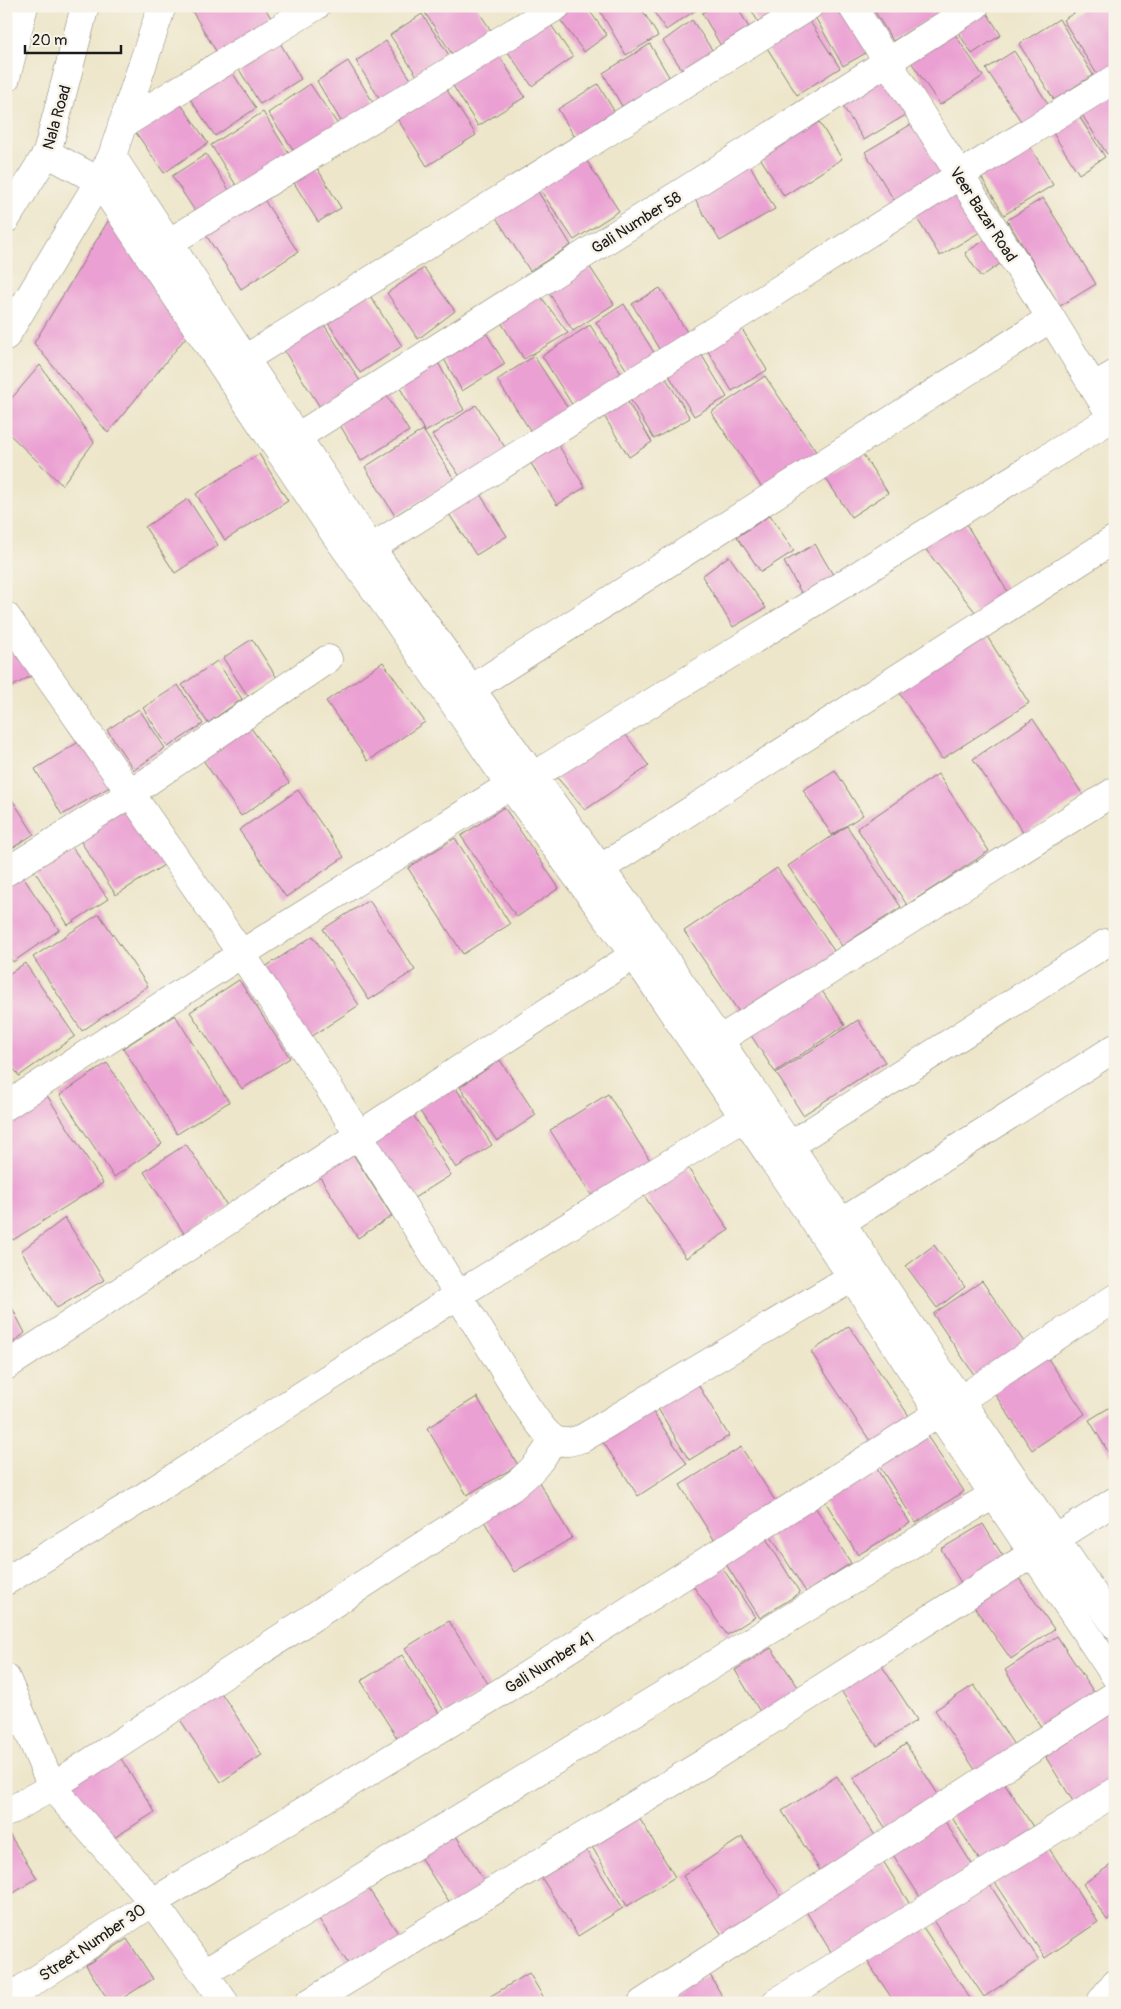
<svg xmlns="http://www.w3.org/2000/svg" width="1121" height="2009" font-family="Pangolin,sans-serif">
<rect width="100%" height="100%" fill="#f7f3e8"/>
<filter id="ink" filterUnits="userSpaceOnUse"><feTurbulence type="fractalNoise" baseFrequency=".02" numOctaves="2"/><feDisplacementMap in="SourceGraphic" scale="10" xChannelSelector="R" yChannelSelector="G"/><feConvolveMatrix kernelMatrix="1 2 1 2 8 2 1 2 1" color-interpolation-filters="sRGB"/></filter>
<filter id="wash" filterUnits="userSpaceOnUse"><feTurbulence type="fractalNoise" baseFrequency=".0096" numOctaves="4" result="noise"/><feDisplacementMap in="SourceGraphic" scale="20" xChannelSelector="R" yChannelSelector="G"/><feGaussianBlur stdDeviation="1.12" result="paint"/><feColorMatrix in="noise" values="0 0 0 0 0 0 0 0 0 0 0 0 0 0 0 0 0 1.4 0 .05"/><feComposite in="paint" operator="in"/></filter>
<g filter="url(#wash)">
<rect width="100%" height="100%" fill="#ede6ca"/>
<g id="blocks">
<!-- building -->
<path fill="#eba0d3" d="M 189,6 L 264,6 L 274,23 L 219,56 Z
M 435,6 L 475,6 L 492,32 L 454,57 L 425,13 Z
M 565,6 L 586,6 L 607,35 L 584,52 L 555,13 Z
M 597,6 L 640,6 L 658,36 L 626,55 Z
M 650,6 L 702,6 L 666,30 Z
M 715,6 L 737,6 L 754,37 L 725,53 L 702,13 Z
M 749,6 L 791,6 L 760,25 Z
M 817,6 L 849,6 L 873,49 L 843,66 L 811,10 Z
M 871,6 L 950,6 L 893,41 Z
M 1085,6 L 1115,6 L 1115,70 L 1100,79 L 1063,20 Z
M 985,10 L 1001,35 L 972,54 L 956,29 Z
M 422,14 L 451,58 L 419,79 L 390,35 Z
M 805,14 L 840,68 L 797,95 L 762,40 Z
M 547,19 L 573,57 L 532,86 L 505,48 Z
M 1059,19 L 1093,75 L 1054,100 L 1019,44 Z
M 692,20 L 719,60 L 689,80 L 663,41 Z
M 950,27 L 983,76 L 940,105 L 907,56 Z
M 279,41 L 301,79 L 260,104 L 237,66 Z
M 386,41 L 412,81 L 381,101 L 356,61 Z
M 650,44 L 675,87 L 627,115 L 603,73 Z
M 494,47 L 525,97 L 478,126 L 447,76 Z
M 1014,51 L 1052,110 L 1025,127 L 986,69 Z
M 348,61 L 377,109 L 345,128 L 317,81 Z
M 888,67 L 914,110 L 864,140 L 837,97 Z
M 229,68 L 256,108 L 215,136 L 188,96 Z
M 310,84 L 339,126 L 297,155 L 268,113 Z
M 443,84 L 476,135 L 427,166 L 395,115 Z
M 598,84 L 620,121 L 580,146 L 558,109 Z
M 1115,94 L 1115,149 L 1107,154 L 1077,107 Z
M 178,100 L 208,143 L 164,173 L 134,130 Z
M 1075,110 L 1105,157 L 1079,174 L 1049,127 Z
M 263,112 L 291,157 L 239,190 L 211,145 Z
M 813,112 L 842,159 L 784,196 L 754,148 Z
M 915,122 L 948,176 L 898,207 L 865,152 Z
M 1026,140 L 1053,185 L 1004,215 L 977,170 Z
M 206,154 L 231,193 L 197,214 L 172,176 Z
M 583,155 L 619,211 L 574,240 L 537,185 Z
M 746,158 L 775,209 L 720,241 L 690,191 Z
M 314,163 L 341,208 L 318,222 L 291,178 Z
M 534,185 L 571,245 L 530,271 L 492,211 Z
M 958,185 L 985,229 L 940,256 L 913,212 Z
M 259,192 L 298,252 L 241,289 L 202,229 Z
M 1043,198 L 1096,284 L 1060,306 L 1007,220 Z
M 113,213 L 195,326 L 108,433 L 34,343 Z
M 988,238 L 1004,261 L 981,277 L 965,253 Z
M 584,258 L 614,304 L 573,331 L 544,285 Z
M 424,268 L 455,311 L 418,339 L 387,293 Z
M 660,288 L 690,337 L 662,354 L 632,304 Z
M 536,290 L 568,333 L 524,359 L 497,316 Z
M 367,291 L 402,346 L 360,373 L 325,318 Z
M 624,304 L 658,359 L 631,377 L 596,322 Z
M 321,320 L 360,381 L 320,407 L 281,346 Z
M 737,321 L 767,370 L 732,391 L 703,343 Z
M 590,325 L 622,375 L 573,406 L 542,356 Z
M 482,326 L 505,364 L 462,391 L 440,352 Z
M 698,349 L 727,397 L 694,416 L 665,369 Z
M 534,356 L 569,410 L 532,433 L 497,380 Z
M 435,357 L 464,410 L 425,432 L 395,379 Z
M 40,365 L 94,442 L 62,485 L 6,431 L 6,405 Z
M 661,370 L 690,418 L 654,439 L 626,392 Z
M 765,376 L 817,453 L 763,489 L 711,412 Z
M 382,388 L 409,431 L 361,461 L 336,418 Z
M 621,391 L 652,442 L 629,457 L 598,406 Z
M 476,405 L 507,450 L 463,481 L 432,435 Z
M 423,430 L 454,479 L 395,516 L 365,467 Z
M 555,440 L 585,487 L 557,505 L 527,457 Z
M 862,453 L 888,493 L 851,517 L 825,477 Z
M 259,454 L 288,501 L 225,540 L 196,494 Z
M 476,488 L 507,536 L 476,555 L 445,508 Z
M 188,499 L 218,545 L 175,573 L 145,527 Z
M 770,515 L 794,551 L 761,572 L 737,537 Z
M 963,519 L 1009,594 L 976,613 L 923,546 Z
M 815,544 L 840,587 L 808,605 L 784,562 Z
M 729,556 L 766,608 L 733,627 L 702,576 Z
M 6,622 L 38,672 L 6,690 Z
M 983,630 L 1029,703 L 942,759 L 895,686 Z
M 252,639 L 277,678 L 248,696 L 223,658 Z
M 217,661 L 242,699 L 208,723 L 182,685 Z
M 383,662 L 425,722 L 368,761 L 326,701 Z
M 178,685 L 203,724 L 168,747 L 143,708 Z
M 139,709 L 165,748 L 134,770 L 107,730 Z
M 1033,719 L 1083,795 L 1024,834 L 973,759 Z
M 247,722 L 289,783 L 241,816 L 199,754 Z
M 623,731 L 649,766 L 585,810 L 554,774 Z
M 85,738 L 113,785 L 62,815 L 35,769 Z
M 835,770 L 863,815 L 832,835 L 803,790 Z
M 938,774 L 989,851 L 907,905 L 857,828 Z
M 6,790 L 34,834 L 6,852 Z
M 298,790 L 344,857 L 286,897 L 239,830 Z
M 123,806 L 164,865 L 116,895 L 77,836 Z
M 504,807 L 559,888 L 517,917 L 461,836 Z
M 847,826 L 901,907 L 842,946 L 788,866 Z
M 455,838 L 510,924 L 463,954 L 408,868 Z
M 67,840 L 108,899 L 68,925 L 31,865 Z
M 777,868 L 837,955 L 743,1018 L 684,931 Z
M 18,870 L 59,930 L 13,962 L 6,952 L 6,877 Z
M 369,900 L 415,970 L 369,1000 L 323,929 Z
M 99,914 L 148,986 L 82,1031 L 33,957 Z
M 313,936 L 359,1005 L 308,1039 L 262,969 Z
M 25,963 L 75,1036 L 19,1076 L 6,1058 L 6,976 Z
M 239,980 L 290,1058 L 242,1089 L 190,1012 Z
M 818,985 L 845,1025 L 775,1072 L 748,1031 Z
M 175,1015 L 229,1102 L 177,1134 L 123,1048 Z
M 858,1020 L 885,1062 L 803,1115 L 776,1073 Z
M 500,1060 L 536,1115 L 497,1141 L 460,1087 Z
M 107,1063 L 162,1144 L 114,1177 L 60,1095 Z
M 454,1085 L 492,1145 L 456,1168 L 418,1108 Z
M 46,1094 L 103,1183 L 13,1240 L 6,1228 L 6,1120 Z
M 608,1094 L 653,1165 L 595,1201 L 550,1130 Z
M 409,1108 L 451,1175 L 406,1203 L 364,1137 Z
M 186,1144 L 228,1207 L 185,1235 L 144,1172 Z
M 349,1148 L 392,1216 L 358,1238 L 315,1169 Z
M 684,1162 L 729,1230 L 686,1258 L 641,1191 Z
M 65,1218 L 104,1280 L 57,1308 L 21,1251 Z
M 934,1245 L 965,1287 L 937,1308 L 906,1266 Z
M 982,1281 L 1026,1345 L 977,1379 L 933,1314 Z
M 6,1296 L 25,1333 L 6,1348 Z
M 849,1326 L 915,1425 L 876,1450 L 811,1352 Z
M 1045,1354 L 1085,1414 L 1032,1450 L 992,1390 Z
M 694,1378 L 729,1436 L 689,1460 L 654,1402 Z
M 477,1397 L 518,1465 L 467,1495 L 427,1428 Z
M 1115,1404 L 1115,1463 L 1089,1420 Z
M 649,1406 L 687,1464 L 638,1496 L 600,1437 Z
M 923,1430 L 964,1491 L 916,1523 L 876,1461 Z
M 741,1447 L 779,1507 L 718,1546 L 680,1485 Z
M 872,1461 L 910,1523 L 858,1555 L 820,1493 Z
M 539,1482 L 572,1538 L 514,1572 L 481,1516 Z
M 810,1499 L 851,1563 L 806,1592 L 765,1527 Z
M 983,1524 L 1009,1566 L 967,1593 L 941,1549 Z
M 762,1532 L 800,1593 L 760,1618 L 722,1558 Z
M 718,1561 L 755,1617 L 727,1635 L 689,1580 Z
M 1014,1571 L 1054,1629 L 1011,1659 L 970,1601 Z
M 449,1621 L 490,1687 L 446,1714 L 405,1648 Z
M 1057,1636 L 1101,1703 L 1048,1738 L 1005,1670 Z
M 771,1648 L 801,1691 L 762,1715 L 735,1670 Z
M 402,1655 L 442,1718 L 401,1744 L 361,1681 Z
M 878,1660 L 917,1720 L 877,1746 L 838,1686 Z
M 974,1685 L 1020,1754 L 982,1780 L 935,1710 Z
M 218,1688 L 262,1755 L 221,1782 L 177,1715 Z
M 1110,1705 L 1115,1714 L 1115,1782 L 1076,1806 L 1040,1748 Z
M 906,1744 L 941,1799 L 888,1832 L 853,1778 Z
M 118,1754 L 155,1812 L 106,1843 L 70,1785 Z
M 837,1776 L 876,1837 L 821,1872 L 782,1811 Z
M 1002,1779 L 1037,1833 L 984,1867 L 949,1813 Z
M 939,1812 L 977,1872 L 925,1905 L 887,1845 Z
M 638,1816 L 675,1877 L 627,1906 L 591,1845 Z
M 451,1828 L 490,1890 L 456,1912 L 416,1851 Z
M 6,1829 L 37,1878 L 6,1898 Z
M 742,1837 L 785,1902 L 726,1941 L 683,1876 Z
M 582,1844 L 623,1908 L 578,1936 L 538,1872 Z
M 1046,1844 L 1098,1922 L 1045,1958 L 993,1879 Z
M 880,1856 L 914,1911 L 836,1960 L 802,1905 Z
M 1115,1862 L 1115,1915 L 1107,1920 L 1083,1884 Z
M 988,1882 L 1039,1960 L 984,1997 L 932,1919 Z
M 366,1885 L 402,1939 L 353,1971 L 317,1916 Z
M 921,1924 L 973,2003 L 895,2003 L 867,1961 Z
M 127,1939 L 153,1979 L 115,2003 L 110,2003 L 86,1965 Z
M 529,1973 L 547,2003 L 485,2003 L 484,2000 Z
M 710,1975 L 726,2003 L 662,2003 Z"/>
</g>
</g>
<g filter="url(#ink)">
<use href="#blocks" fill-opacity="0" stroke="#848173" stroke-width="1"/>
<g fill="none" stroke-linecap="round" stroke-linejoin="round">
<defs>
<path id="minor" d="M 852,6 L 1051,318 L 1115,422
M 122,125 L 316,6
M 47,153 L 99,181 L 334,533 L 393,615 L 510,785 L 634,955 L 852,1277 L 939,1413 L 1115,1676
M 112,156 L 245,359 L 371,548 L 533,776 L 653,941 L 960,1400 L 1115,1625
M 170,242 L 557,6
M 6,336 L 99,181 L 112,156 L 162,6
M 245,359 L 809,6
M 1093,387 L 1115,374
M 297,437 L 975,6
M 371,548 L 960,175 L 1115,79
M 6,616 C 84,728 164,839 240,952 C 330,1086 414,1223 498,1360 C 508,1377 539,1430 554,1439 C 564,1445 573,1441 583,1438 L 852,1277
M 471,689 L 1051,318
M 601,868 L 1115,539
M 6,872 L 131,793 L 328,659
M 719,1040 L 1115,791
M 6,1106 L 260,942 L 510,785 L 533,776 L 1112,418
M 790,1145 L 1106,943
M 842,1222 L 1115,1048
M 6,1366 L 634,955
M 960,1400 L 1115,1298
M 6,1581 L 131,1505 L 458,1295 L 743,1118
M 6,1678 L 52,1787 L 153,1902 L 225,2003
M 6,1813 L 52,1787 L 511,1488 C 532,1472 540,1462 554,1439
M 204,1973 L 993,1495
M 6,2000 L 153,1902 L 496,1695 L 939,1413
M 309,2003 L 704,1763 L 1115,1501
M 642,2003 L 1115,1695
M 775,2003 L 1115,1792
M 1100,2003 L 1115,1983"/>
<path id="major" d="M 6,78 L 24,6
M 6,219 L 47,153 L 85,6"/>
</defs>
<!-- minor casing -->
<use href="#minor" stroke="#848173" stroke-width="29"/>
<!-- major casing -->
<use href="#major" stroke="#848173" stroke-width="29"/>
<!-- minor -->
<use href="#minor" stroke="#fff" stroke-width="28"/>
<!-- major -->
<use href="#major" stroke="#fff" stroke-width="28"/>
</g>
</g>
<g text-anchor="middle" stroke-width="5" stroke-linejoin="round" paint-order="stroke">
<!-- street labels -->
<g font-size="16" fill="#1c1c1c" stroke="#f7f3e8">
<text transform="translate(56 117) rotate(-74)" y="6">Nala Road</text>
<text transform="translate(984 214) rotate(57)" y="6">Veer Bazar Road</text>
<text transform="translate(636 222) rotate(-32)" y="6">Gali Number 58</text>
<text transform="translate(549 1662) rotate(-32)" y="6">Gali Number 41</text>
<text transform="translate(92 1942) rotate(-34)" y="6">Street Number 30</text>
</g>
</g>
<!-- margin -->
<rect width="1121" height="2009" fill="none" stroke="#f7f3e8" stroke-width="25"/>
<!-- scale -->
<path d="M25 45v8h96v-8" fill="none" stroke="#1c1c1c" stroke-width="2.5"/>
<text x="32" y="45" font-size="15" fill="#1c1c1c" stroke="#f7f3e8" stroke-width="4" paint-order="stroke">20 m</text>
</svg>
